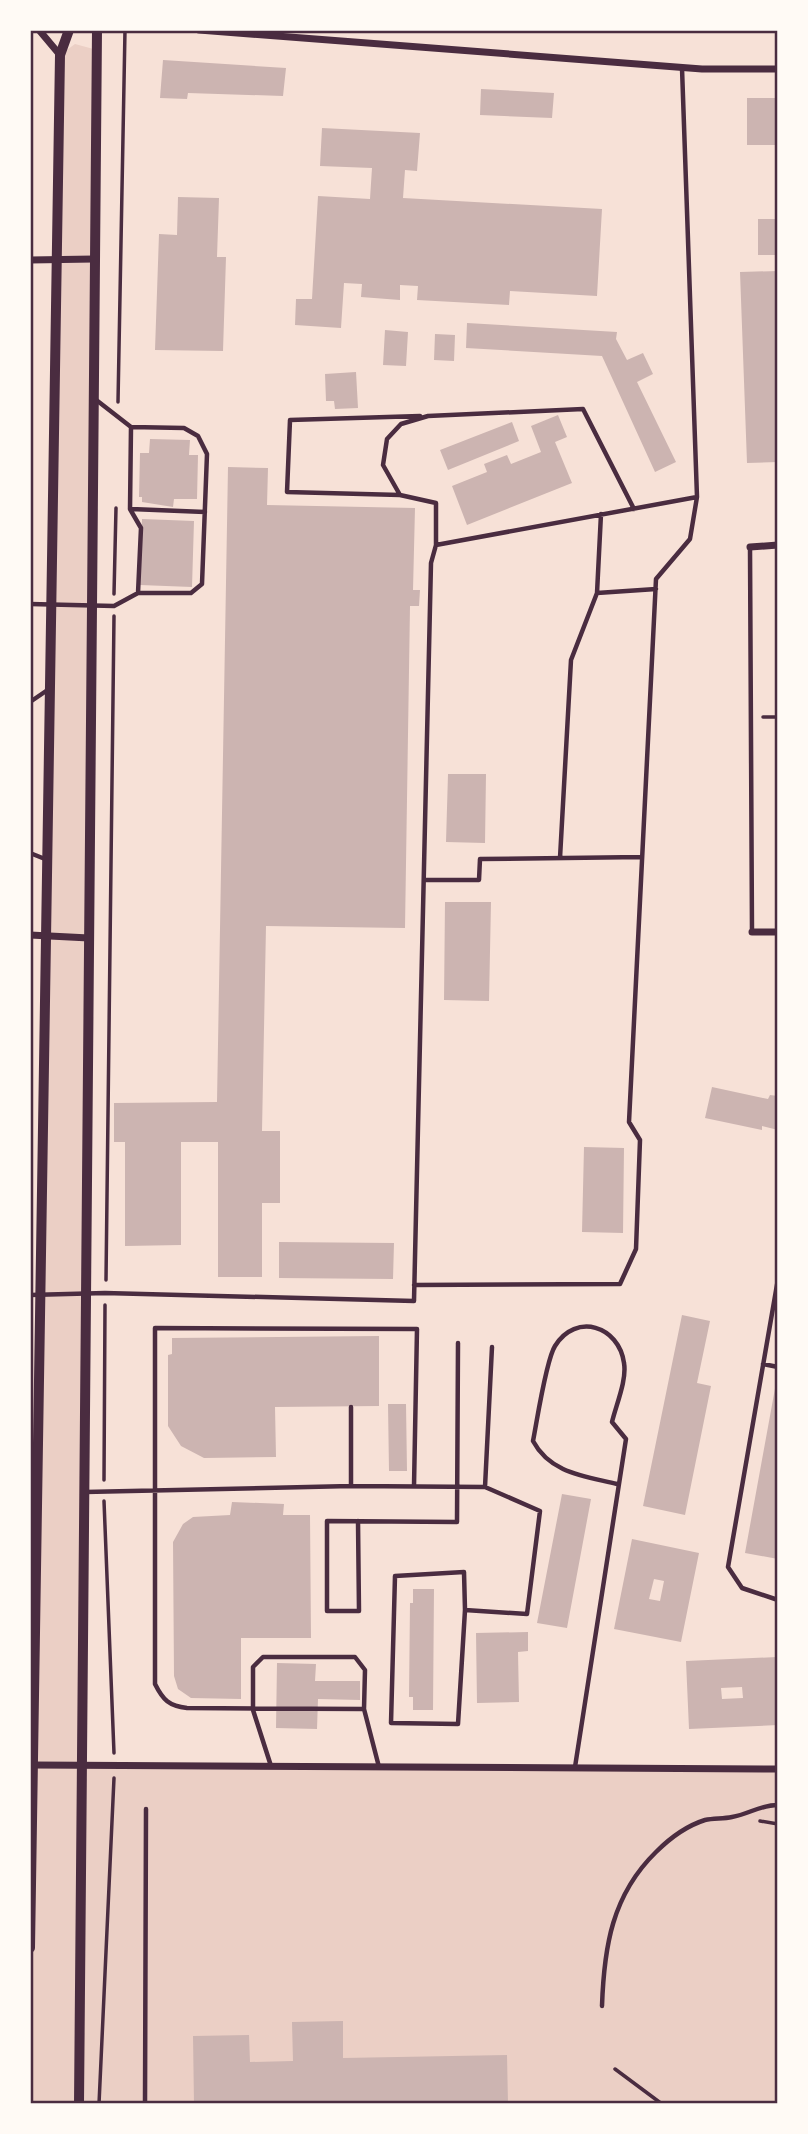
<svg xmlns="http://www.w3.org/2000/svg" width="808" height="2134" font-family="Manrope,sans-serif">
<rect width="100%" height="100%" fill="#f7e1d7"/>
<!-- green -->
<path fill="#ebcfc5" d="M 75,44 L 97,50 L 82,1765 L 778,1769 L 778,2104 L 30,2104 L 60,55 Z"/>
<!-- building -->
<path fill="#ccb4b1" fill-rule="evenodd" d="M 163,60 L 286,68 L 283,96 L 188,93 L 187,99 L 160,98 Z
M 481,89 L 554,93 L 552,118 L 480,115 Z
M 747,98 L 778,98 L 778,145 L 747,145 Z
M 322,128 L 420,133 L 417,171 L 405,170 L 403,198 L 602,209 L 597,296 L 510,291 L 509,305 L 417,300 L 418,286 L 400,285 L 400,300 L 361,297 L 362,284 L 344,283 L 341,328 L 295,325 L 296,299 L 312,299 L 318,196 L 370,199 L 372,168 L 320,166 Z
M 178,197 L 219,198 L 217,257 L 226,257 L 223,351 L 155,350 L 159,234 L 177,235 Z
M 758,219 L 778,219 L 778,255 L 758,255 Z
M 778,271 L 778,462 L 747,463 L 740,272 Z
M 467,323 L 617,332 L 616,339 L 627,360 L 643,353 L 653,374 L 637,382 L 676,462 L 655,472 L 602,356 L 466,348 Z
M 385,330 L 408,332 L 406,366 L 383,365 Z
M 435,334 L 455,335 L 454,361 L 434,360 Z
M 356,372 L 358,408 L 335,409 L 334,401 L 326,401 L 325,374 Z
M 558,415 L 567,437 L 555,442 L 572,483 L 467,525 L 452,486 L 487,472 L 484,464 L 507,455 L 511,464 L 541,452 L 531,426 Z
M 512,422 L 519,441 L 448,470 L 440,450 Z
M 150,439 L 190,440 L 189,455 L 198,455 L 197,499 L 174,499 L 173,507 L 142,502 L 142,497 L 139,497 L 140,453 L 149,453 Z
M 228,467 L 268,468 L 267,505 L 415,508 L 413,590 L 420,590 L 419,606 L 410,606 L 405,928 L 266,926 L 262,1131 L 280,1131 L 280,1203 L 262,1203 L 262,1277 L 218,1277 L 218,1142 L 181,1142 L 181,1245 L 125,1246 L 125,1142 L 114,1142 L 114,1103 L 217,1102 Z
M 142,519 L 194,521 L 192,587 L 140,585 Z
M 448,774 L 486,774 L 485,843 L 446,842 Z
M 445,902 L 491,902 L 489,1001 L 444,1000 Z
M 712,1087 L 768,1099 L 770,1095 L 778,1096 L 778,1130 L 762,1126 L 762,1130 L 705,1118 Z
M 584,1147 L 624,1148 L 623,1233 L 582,1232 Z
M 279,1242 L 394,1243 L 393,1279 L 279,1278 Z
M 682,1315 L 710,1321 L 697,1383 L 711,1386 L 685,1515 L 643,1506 Z
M 379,1336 L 379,1406 L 275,1407 L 276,1457 L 204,1458 L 181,1446 L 168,1426 L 168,1355 L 172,1354 L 172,1338 Z
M 776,1383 L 778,1384 L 778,1559 L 745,1553 Z
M 388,1404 L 406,1404 L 407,1471 L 389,1471 Z
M 562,1494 L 591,1499 L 567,1628 L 537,1623 Z
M 232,1502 L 284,1504 L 283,1515 L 310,1515 L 311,1638 L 241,1638 L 241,1699 L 191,1698 L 178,1689 L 174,1676 L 173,1542 L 183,1524 L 193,1517 L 230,1515 Z
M 632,1539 L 699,1553 L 681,1642 L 614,1629 ZM 654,1579 L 664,1581 L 660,1601 L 649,1599 Z
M 413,1589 L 434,1589 L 433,1710 L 413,1710 L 413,1697 L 409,1697 L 410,1603 L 413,1603 Z
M 528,1632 L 528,1651 L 518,1652 L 519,1702 L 477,1703 L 476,1633 Z
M 777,1657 L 778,1725 L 689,1729 L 686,1661 ZM 742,1687 L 743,1698 L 722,1699 L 721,1688 Z
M 277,1663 L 316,1664 L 315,1681 L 360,1681 L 360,1700 L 318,1699 L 317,1729 L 276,1728 Z
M 343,2021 L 343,2058 L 507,2055 L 508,2104 L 194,2104 L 193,2036 L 249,2035 L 250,2062 L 293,2061 L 292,2022 Z"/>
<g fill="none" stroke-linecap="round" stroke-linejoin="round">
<!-- path -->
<path stroke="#4a2c40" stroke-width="3.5" d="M 118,402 L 125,30
M 114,594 L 116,508
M 763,717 L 778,717
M 106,1280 L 114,616
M 104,1480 L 105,1305
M 104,1501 L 114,1753
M 760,1821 L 778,1824
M 615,2069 L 662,2104
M 99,2104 L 114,1778"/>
<!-- service -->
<path stroke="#4a2c40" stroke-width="4.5" d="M 95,399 L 131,427 L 184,428 L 198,436 L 207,454 L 202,584 L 191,593 L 138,593
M 400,495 L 287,492 L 290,420 L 420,416
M 131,509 L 205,512
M 634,509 L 583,409 L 428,416 L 401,424 L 387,439 L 383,465 L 400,495 L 436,503 L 436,545 C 523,529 610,513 697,497 L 682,68
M 601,514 L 597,593 L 656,589
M 750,548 L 752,932
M 30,604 L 114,606 L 138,593 L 141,528 L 130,509 L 131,427
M 30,702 L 49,689
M 30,853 L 45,859
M 560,858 L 571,660 L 597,593
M 424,880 L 479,880 L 480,859 L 642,857
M 778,1279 L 728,1567 L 742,1588 L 778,1600
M 414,1285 L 620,1284 L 636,1249 L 640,1140 L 629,1122 L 656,579 L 690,539 L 697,497
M 30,1295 L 105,1293 L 414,1301 L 431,563 L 436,545
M 763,1364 L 778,1367
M 351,1486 L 351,1407
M 485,1487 L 492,1347
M 85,1492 L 351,1486 L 485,1487 L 540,1511 L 527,1614 L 465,1610 L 464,1572 L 395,1576 L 391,1723 L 458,1724 L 465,1610
M 358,1521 L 359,1611 L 327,1611 L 327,1521 L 457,1522 L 458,1343
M 364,1709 L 187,1708 C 169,1706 163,1700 155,1684 L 155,1328 L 417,1329 L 414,1486
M 271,1766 L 253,1710 L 253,1667 L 263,1657 L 355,1657 L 365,1670 L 364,1709 L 379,1767
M 575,1767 L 626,1439 L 612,1422 C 616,1405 627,1380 624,1363 C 619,1326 576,1312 555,1346 C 546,1360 537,1421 533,1441 C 550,1473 584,1476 617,1484
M 602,2006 C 604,1947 612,1895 656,1852 C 669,1839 686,1826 705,1820 C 714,1818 723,1819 732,1817 C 749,1814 760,1805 778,1805
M 145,2104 L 146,1809"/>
<!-- minor -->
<path stroke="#4a2c40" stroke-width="7" d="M 39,30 L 60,55
M 199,30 L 702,69 L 778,69
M 30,260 L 94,259
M 750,547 L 778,545
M 752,932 L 778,932
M 30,935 L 89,938
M 33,1765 L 778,1769"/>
<!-- tertiary -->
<path stroke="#4a2c40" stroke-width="10" d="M 30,1948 L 60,55 L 69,30
M 79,2104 L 97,30"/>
</g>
<!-- border -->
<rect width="808" height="2134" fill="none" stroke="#fffaf5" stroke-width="63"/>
<rect x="32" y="32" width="744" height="2070" fill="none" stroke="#4a2c40" stroke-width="2.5"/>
</svg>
